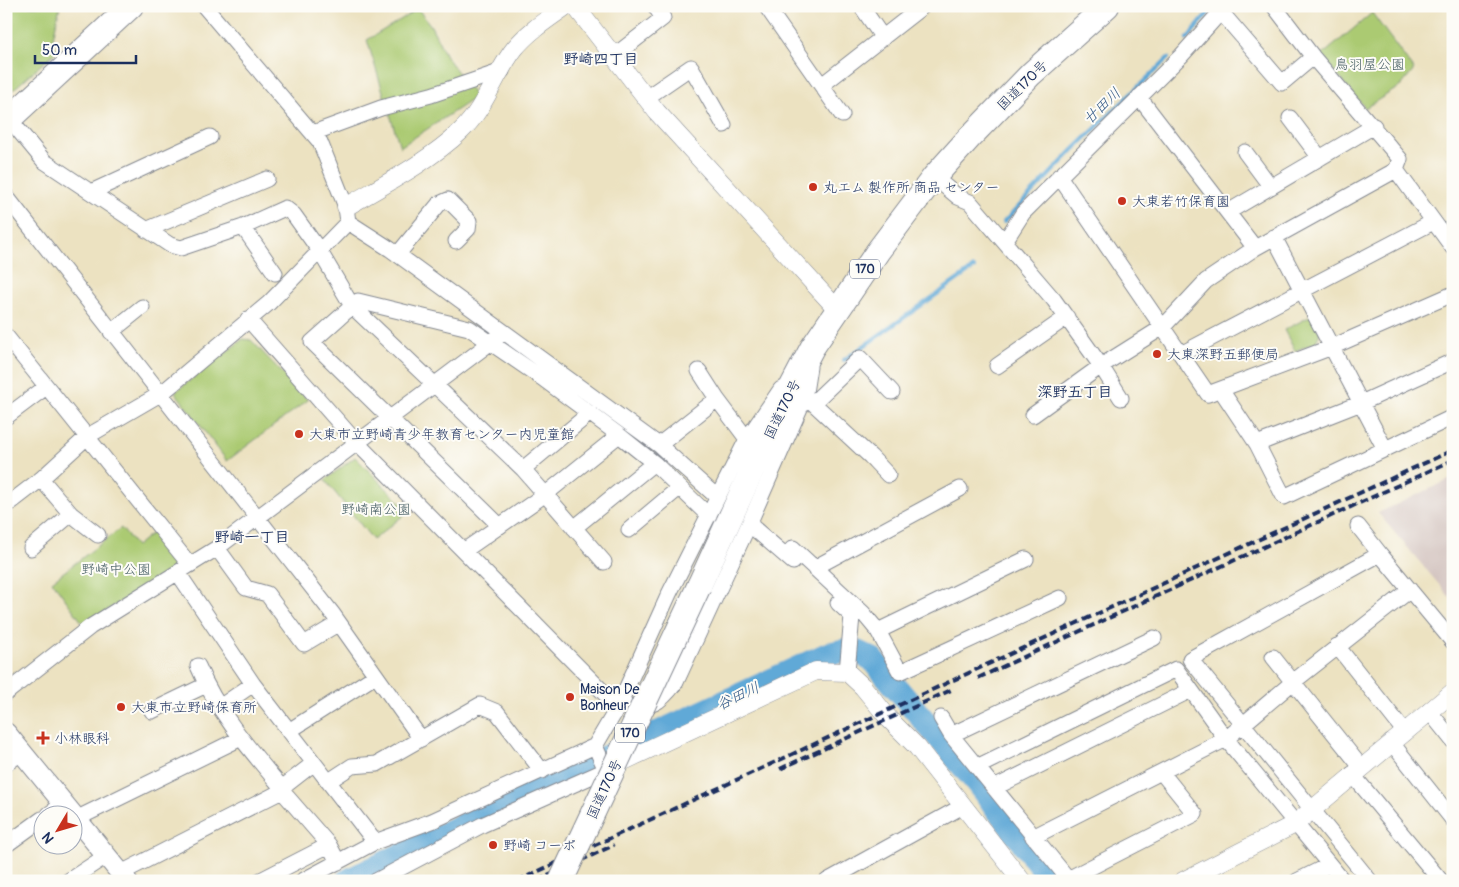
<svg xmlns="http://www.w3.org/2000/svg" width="1459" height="887" font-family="Pangolin,'Klee One',sans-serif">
<rect width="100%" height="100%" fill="#fdfcf7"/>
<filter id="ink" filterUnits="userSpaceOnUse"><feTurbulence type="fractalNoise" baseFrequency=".02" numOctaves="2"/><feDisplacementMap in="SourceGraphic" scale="10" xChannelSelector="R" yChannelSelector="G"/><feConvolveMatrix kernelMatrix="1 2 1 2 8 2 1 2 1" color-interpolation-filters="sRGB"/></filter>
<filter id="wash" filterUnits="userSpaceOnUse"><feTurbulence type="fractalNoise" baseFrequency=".0096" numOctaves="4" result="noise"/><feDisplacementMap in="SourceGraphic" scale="20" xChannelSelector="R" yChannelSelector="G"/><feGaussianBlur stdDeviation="1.12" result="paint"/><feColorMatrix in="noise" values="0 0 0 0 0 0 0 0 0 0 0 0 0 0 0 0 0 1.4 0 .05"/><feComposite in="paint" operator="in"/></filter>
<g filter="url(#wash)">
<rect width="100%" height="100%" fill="#ece2c1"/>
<!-- industrial -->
<path fill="#d0c0bc" d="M 1453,478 L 1453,601 L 1378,513 Z"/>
<!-- green -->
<path fill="#abca72" stroke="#637c68" d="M 6,6 L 60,6 L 52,43 L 58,50 L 6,96 Z
M 418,9 L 431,26 L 446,56 L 476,97 L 400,147 L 367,40 Z
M 1372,13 L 1414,70 L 1401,86 L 1365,108 L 1321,56 Z
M 1311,316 L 1320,333 L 1316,342 L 1295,351 L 1284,330 Z
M 243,339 L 251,340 L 308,400 L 227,461 L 175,392 Z
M 355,457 L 409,511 L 373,540 L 325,480 Z
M 121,528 L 136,546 L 156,530 L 178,565 L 84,625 L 52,581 Z"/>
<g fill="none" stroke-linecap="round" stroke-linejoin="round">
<!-- stream -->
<path stroke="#60a9d7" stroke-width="4" d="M 1187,39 L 1214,6
M 1004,222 L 1073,150 L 1168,58
M 844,360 L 974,268"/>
<!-- river -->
<path stroke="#60a9d7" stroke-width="24" d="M 347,881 L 530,792 L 828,654 L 851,649 L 872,659 L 977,783 L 1052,881"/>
</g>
</g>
<g filter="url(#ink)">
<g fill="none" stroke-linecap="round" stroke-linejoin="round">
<defs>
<path id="minor" d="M 204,6 L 320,142 L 346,207 L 348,222 L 390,249 L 659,445 L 717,497
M 766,6 L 842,115
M 861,6 L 883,38
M 1274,6 L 1313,57 L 1400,159 L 1396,170
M 1221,12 L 1282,83 L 1313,57
M 613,57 L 663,18 L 655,6
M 822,85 L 923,6
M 1139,97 L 1255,248
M 646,98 L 691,67 L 724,125
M 6,115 L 44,161 L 170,245 L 181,248 L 243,227 L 285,208 L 294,215 L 319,250 L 352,306 L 523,469 L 604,562
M 1290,118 L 1320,158
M 313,133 L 381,108 L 431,95 L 502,71
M 1245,152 L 1271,187
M 1059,176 L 1208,394 L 1332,347 L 1453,294
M 934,177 L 958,197 L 970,202 L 1054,300 L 1101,366 L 1163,327 L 1206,281 L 1255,248 L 1396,170 L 1453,248
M 91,192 L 210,137
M 6,196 L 332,613 L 421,739
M 1228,212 L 1374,126
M 243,227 L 275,273
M 146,230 L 267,179
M 1274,237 L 1385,449
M 1005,241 L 1023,213 L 1181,56 L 1226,6
M 398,254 L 439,204 L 448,200 L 469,221 L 468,229 L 456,241
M 248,319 L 356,442 L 618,707 C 650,706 656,709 676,682 L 749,524 L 804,399 L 809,367
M 111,332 L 142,307
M 6,336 L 190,565
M 1181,354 L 1433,222
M 997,366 L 1067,317
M 699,371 L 717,399
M 1221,390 L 1257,444 L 1284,497 L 1453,417
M 804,399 L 813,403 L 860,358 L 892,392
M 813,403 L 871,457 L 888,475
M 1033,415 L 1101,366 L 1121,398
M 6,417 L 46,387
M 1257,444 L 1361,403 L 1453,361
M 659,445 L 717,399 L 747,439
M 523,469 L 590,413
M 41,479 L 71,514 L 98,535
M 6,506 L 41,479 L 88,436 L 162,393 L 269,303 L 348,222
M 749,524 L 793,562
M 500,526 L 312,342 L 358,301 L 469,328 L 542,378 L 619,435 L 654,463 L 709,516
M 1358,526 L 1380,554
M 574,528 L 654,463
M 629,530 L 679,488
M 31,548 L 71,514
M 217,548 L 246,588 L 267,594 L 304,644 L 339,623
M 465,550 L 547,493 L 619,435
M 786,556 L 793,548 L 863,613 L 878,631 L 900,672 L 1060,598
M 814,568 L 960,489
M 178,573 L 253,684 L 375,842
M 838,603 L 852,616 L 847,672
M 878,631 L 1026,559
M 1337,646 L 1404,731
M 1273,657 L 1361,767
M 198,666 C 217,712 250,750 282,788 L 282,791 L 329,845 L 338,862
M 6,693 L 90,627 L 217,548 L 498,337
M 220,707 L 253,684
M 152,711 L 206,685
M 1429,711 L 1453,741
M 941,718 L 951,735 L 1070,881
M 289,731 L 375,676
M 951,735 L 1154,638
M 1391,742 L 1453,820
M 6,764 L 22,752
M 977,767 L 1176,669 L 1226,739 L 1343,881
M 1352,774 L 1441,881
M 329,781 L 352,766 L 377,764 L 480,705 L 497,712 L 542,771
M 282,788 L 314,763
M 994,788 L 1191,690
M 49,814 L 64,804
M 76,819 L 241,738
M 1033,837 L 1226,739 L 1293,682 L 1410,590
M 6,845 L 42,819
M 121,873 L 282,791
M 1068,879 L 1195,814 L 1162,773
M 68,881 L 106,856
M 259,881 L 329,845
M 302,881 L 375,842 L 432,821 L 595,746 L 618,707 L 669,594 L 747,439 L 781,389
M 376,881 L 482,825 L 606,770 L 595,746
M 827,881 L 963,806
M 1297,881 L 1329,865
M 1370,881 L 1190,659 L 1380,554 L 1453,642"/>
<path id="tertiary" d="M 575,6 L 657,112 L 837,309
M 346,207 C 385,184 428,162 461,131 C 486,107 495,73 515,48 C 529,31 548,19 566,6
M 611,767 L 816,671 L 847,672 L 863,687 L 890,720 L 917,747 L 1022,881
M 1183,881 L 1295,824 L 1453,692"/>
<path id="secondary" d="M 6,733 L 127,881"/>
<path id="trunk" d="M 6,122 L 131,6
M 699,586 L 780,409 L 812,348 L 878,251 L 934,177 L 970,137 L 1031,74 L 1107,6"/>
</defs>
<!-- minor casing -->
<use href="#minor" stroke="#848890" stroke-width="17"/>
<!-- tertiary casing -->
<use href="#tertiary" stroke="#848890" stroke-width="19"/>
<!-- secondary casing -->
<use href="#secondary" stroke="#848890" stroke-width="22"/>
<!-- trunk casing -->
<use href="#trunk" stroke="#848890" stroke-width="26"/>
<!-- minor -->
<use href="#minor" stroke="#fff" stroke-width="15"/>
<!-- tertiary -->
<use href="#tertiary" stroke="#fff" stroke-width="18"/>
<!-- secondary -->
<use href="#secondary" stroke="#fff" stroke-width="20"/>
<!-- trunk -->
<use href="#trunk" stroke="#fff" stroke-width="24"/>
<!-- rail -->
<path stroke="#1b2f5e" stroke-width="4" stroke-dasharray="8 4" stroke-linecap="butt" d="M 978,678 L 1453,460
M 780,769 L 951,690
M 517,881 L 1453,450
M 537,881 L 614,845"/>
<defs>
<path id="trunk-bridge" d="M 561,881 L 699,586"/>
</defs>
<!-- trunk-bridge casing -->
<use href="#trunk-bridge" stroke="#848890" stroke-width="26" stroke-linecap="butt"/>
<!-- trunk-bridge -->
<use href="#trunk-bridge" stroke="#fff" stroke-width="24"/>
</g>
</g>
<!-- markers -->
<g fill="#c8321e" stroke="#fdfcf7" stroke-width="2">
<circle cx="813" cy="187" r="5"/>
<circle cx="1122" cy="201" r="5"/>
<circle cx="1157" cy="354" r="5"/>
<circle cx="299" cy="434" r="5"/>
<circle cx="570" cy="697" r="5"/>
<circle cx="121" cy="707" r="5"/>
<path d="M40.5 730.5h5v5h5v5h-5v5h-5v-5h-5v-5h5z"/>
<circle cx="493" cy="845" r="5"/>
</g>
<g text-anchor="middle" stroke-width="4" stroke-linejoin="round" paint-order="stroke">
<!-- shield labels -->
<g fill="#fdfcf7" stroke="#5f6c8c" stroke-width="1">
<rect x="850" y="259.5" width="30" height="19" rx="4"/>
<rect x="615" y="723.5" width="30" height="19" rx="4"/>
</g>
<g font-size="12" font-weight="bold" fill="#1b2f5e">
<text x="865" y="273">170</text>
<text x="630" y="737">170</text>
</g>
<!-- park labels -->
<g font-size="14" fill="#465e64" stroke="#fdfcf7">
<text x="1370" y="69">鳥羽屋公園</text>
<text x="376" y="514">野崎南公園</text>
<text x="116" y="574">野崎中公園</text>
</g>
<!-- street labels -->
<g font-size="14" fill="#1b2f5e" stroke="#fdfcf7">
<text transform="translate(1022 85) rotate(-45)" y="5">国道170号</text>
<text transform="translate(782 409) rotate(-64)" y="5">国道170号</text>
<text transform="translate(604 789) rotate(-65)" y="5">国道170号</text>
</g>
<!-- poi labels -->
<g font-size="14" fill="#1b2f5e" stroke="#fdfcf7" text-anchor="start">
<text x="823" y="192">丸エム 製作所 商品 センター</text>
<text x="1132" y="206">大東若竹保育園</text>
<text x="1167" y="359">大東深野五郵便局</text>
<text x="309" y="439">大東市立野崎青少年教育センター内児童館</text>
<text x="580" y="694">Maison De<tspan x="580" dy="16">Bonheur</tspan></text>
<text x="131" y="712">大東市立野崎保育所</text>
<text x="54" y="743">小林眼科</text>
<text x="503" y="850">野崎 コーポ</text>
</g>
<!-- neighbourhood labels -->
<g font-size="15" font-weight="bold" fill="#1b2f5e" stroke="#fdfcf7">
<text x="601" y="64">野崎四丁目</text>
<text x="1075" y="397">深野五丁目</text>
<text x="252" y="542">野崎一丁目</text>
</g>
<!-- water labels -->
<g font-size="15" font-style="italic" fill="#335a88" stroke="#fdfcf7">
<text transform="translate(1102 106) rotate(-44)" y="5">廿田川</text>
<text transform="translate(738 696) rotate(-25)" y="5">谷田川</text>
</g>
</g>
<!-- margin -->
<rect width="1459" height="887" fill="none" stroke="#fdfcf7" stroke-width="25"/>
<!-- north arrow -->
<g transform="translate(58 830) rotate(232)"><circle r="24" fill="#fdfcf7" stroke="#a3aaba"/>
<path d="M0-4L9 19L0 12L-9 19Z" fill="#c8321e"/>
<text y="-8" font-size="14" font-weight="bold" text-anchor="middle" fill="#1b2f5e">N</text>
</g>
<!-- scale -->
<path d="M35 55v8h101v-8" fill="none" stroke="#1b2f5e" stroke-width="2.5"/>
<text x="42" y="55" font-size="15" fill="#1b2f5e" stroke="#fdfcf7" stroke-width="4" paint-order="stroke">50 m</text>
</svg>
